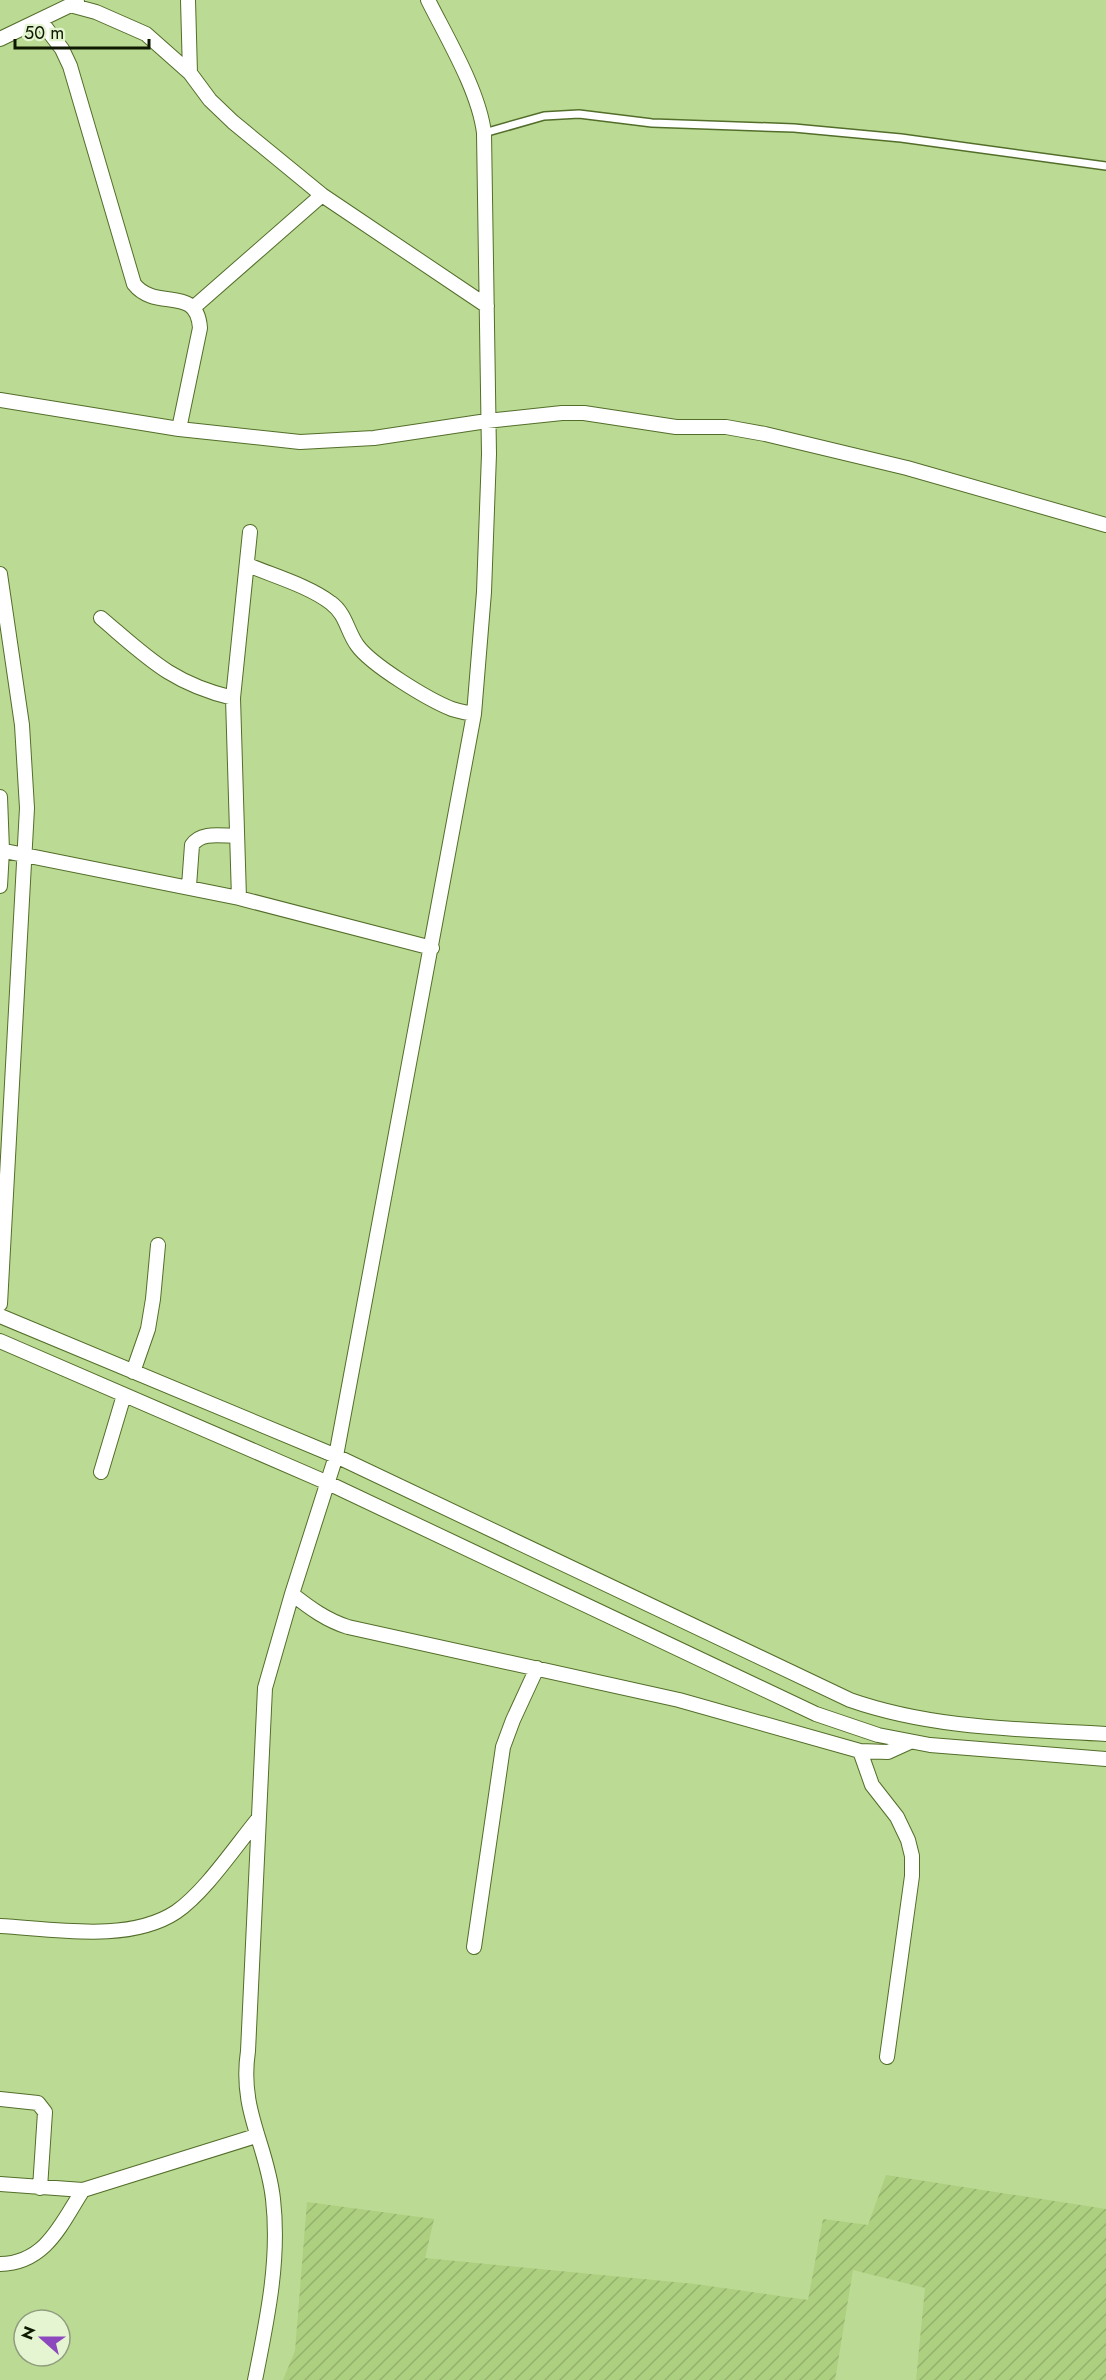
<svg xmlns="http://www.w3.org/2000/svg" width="1106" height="2380" font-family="Jost,sans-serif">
<defs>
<pattern id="industrial-furrows" width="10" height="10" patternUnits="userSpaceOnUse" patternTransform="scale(1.5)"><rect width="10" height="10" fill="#adcf80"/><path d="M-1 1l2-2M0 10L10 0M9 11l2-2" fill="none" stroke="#94b16d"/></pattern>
</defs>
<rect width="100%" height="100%" fill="#bbda93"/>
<!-- industrial -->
<path fill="url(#industrial-furrows)" d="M 886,2175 L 1106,2209 L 1106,2380 L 916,2380 L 925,2288 L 853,2270 L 835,2380 L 283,2380 L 295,2351 L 307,2202 L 434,2219 L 425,2258 L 695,2284 L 808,2300 L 823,2219 L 868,2225 Z"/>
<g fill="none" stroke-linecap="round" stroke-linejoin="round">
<defs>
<path id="lane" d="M 484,133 L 544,116 L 579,114 L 652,123 L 794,128 L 901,138 L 1106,166"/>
<path id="street" d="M 188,0 L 190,73
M 70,5 L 96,12 L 146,34 L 190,73 L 210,100 L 233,122 L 322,195 L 487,306
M 40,20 L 62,49 L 70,66 L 134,284 C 156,312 197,284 200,328 L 179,429
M 0,39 L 77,2
M 193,308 L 322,195
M 0,400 L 179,429 L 300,442 L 374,438 L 487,421 L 562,413 L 584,413 L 676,427 L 726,427 L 765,434 L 907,468 L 1106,525
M 248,565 C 274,576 309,586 331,603 C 346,614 347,631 357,645 C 371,665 429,700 452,709 C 459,711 467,713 474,714
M 0,574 L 22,725 L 27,808 L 0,1304
M 101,618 C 148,658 171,683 233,698
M 0,797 L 2,850 L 0,886
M 0,850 L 239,898 L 432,948
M 189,886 L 192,845 C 201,831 222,836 236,836
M 239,898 L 233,698 L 250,532
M 0,1316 L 336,1456 L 850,1700 C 933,1729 1020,1729 1106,1734
M 0,1341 L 328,1483 L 816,1714 L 878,1735 L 930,1745 L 1106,1759
M 133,1372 L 148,1329 L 153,1299 L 158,1245
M 101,1472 L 124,1395
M 292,1594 C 310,1608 326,1620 348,1627 L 679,1700 L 860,1751 L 888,1752 L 910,1742
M 860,1751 L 872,1785 L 897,1817 L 908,1840 L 912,1856 L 912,1876 L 887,2057
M 0,1926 C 54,1929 129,1943 176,1912 C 205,1892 235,1847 258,1819
M 474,1947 L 503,1747 L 513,1720 L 537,1668
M 0,2099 L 38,2103 L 45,2112 L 40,2188
M 0,2184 L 83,2190 L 256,2136
M 0,2264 C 46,2263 61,2224 83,2190
M 255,2380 C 267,2320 280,2260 273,2199 C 267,2144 239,2111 248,2051 L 265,1688 L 292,1594 L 336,1456 L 474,714 L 484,592 L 489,454 L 484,133 C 479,91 447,38 428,0"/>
</defs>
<!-- lane casing -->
<use href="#lane" stroke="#536e2a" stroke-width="10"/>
<!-- street casing -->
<use href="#street" stroke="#536e2a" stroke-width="16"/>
<!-- lane -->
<use href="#lane" stroke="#fff" stroke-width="7"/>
<!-- street -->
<use href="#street" stroke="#fff" stroke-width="14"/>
</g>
<!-- north arrow -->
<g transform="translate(42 2338) rotate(291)"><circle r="28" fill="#e5f5d2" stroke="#8f9d7e" stroke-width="1.5"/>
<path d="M0-4.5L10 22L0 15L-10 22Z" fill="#8b49bd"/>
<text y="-9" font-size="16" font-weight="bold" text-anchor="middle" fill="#0e1900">N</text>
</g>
<!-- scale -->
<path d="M15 39v9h134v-9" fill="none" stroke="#0e1900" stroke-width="3"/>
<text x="24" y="39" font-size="18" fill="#0e1900" stroke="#e5f5d2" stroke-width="4.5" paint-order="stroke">50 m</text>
</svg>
